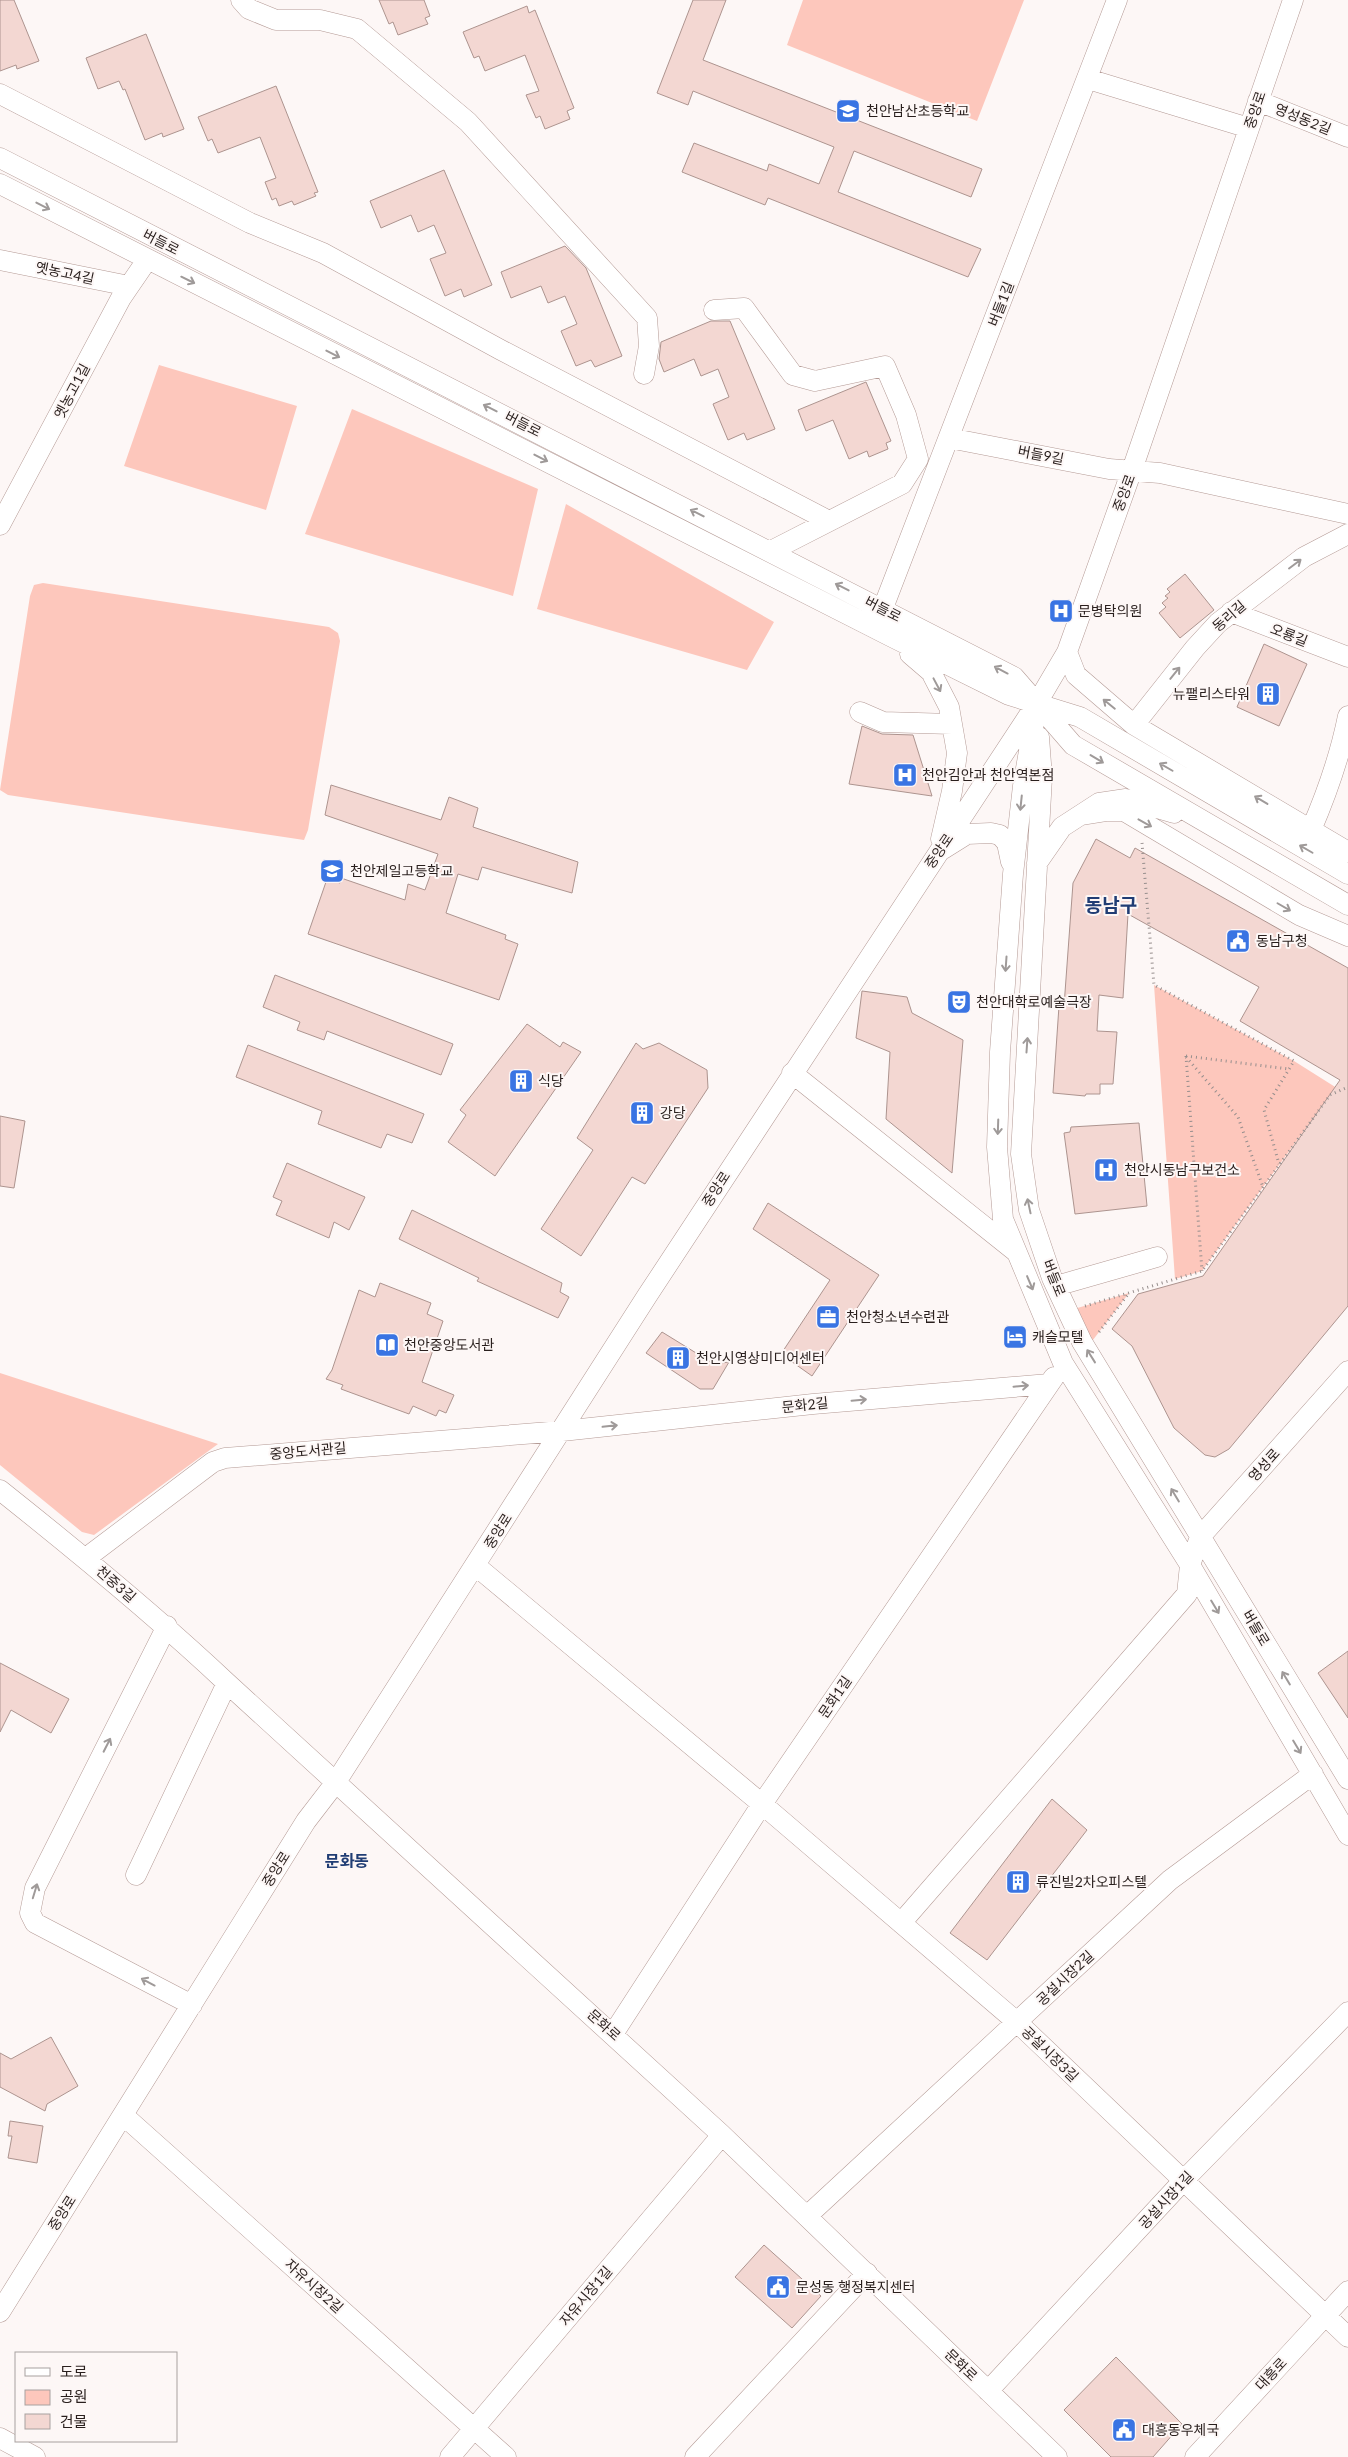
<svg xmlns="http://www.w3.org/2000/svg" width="1348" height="2457" font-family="Lato,'Noto Sans KR',sans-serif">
<rect width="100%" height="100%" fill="#fdf7f6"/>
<!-- green -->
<path fill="#fdc7bc" d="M 803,0 L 1024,0 L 977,121 L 787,45 Z
M 159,365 L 297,406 L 266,510 L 124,466 Z
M 352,409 L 538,489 L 513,596 L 305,534 Z
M 566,504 L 774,622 L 747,670 L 537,609 Z
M 43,583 L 329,627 L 338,633 L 340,641 L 308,830 L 304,840 L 8,795 L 0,790 L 30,596 L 34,585 Z
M 1154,985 L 1294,1061 L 1340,1090 L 1330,1095 L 1202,1271 L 1175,1279 Z
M 1129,1293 L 1086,1349 L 1067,1311 Z
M 0,1373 L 218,1444 L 94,1535 L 82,1532 L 0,1465 Z"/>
<!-- building -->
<path fill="#f3d7d2" stroke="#ad948f" d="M 0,0 L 14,0 L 39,61 L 17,69 L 16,65 L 0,71 Z
M 379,0 L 424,0 L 430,16 L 425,18 L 428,24 L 398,35 L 393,22 L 389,24 Z
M 693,0 L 726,0 L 703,60 L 982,169 L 971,197 L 854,151 L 838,192 L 981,249 L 968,277 L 768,198 L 765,205 L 682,172 L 694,143 L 767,171 L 769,164 L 819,184 L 834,147 L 693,91 L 688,105 L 657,93 Z
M 527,6 L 529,13 L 535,10 L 574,108 L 567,111 L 570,119 L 545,129 L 540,116 L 536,118 L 526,95 L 539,91 L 525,55 L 485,71 L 479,56 L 474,58 L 463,32 Z
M 146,34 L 184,129 L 163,137 L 162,133 L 145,140 L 125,89 L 123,90 L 119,81 L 98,89 L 86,58 Z
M 276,86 L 318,192 L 314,193 L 316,196 L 294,205 L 292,201 L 279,206 L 276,198 L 272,200 L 265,182 L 276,178 L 260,137 L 218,153 L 212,139 L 208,141 L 198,117 Z
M 444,170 L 492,285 L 464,297 L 461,289 L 445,296 L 430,259 L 446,253 L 434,225 L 418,232 L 411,215 L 381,228 L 370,201 Z
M 565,246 L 586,268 L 622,356 L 595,367 L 591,360 L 576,366 L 561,331 L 577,324 L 565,296 L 548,303 L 541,286 L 511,298 L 501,272 Z
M 711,321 L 730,321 L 775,429 L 747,440 L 744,433 L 728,440 L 713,404 L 729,397 L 718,369 L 701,376 L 694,359 L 664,372 L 659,359 L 661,342 Z
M 866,382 L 891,441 L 886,443 L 888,449 L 869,457 L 867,451 L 849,459 L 833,420 L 806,431 L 798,410 Z
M 1185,574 L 1214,610 L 1180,638 L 1159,613 L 1166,607 L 1162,603 L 1168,598 L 1165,596 L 1170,592 L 1167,589 Z
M 1264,644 L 1307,664 L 1279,726 L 1237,707 Z
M 862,726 L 882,734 L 913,735 L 932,796 L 849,784 Z
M 331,785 L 441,820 L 449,797 L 478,808 L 473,827 L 578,862 L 572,893 L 482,867 L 478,880 L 458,874 L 446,913 L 506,935 L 505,939 L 518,944 L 499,1000 L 308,934 L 327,879 L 340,883 L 341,878 L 405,900 L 408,884 L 425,890 L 438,854 L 325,815 Z
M 1096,839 L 1130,858 L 1135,848 L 1348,968 L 1348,1306 L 1229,1449 L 1215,1457 L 1205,1455 L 1174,1428 L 1132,1346 L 1112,1329 L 1138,1294 L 1203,1276 L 1340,1080 L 1240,1021 L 1259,987 L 1128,914 L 1123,998 L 1099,995 L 1097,1031 L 1117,1032 L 1113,1084 L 1100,1084 L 1100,1094 L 1086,1094 L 1085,1096 L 1053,1093 L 1059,1006 L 1064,1006 L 1073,883 Z
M 275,975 L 453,1044 L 441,1075 L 327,1031 L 324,1040 L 297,1030 L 300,1022 L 263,1007 Z
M 862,991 L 907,997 L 912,1013 L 963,1040 L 952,1173 L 886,1119 L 890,1052 L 856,1038 Z
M 527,1024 L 560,1047 L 563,1042 L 581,1052 L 495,1176 L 448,1142 L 466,1115 L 460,1110 Z
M 636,1043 L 643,1049 L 659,1043 L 707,1070 L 708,1088 L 645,1184 L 632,1177 L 581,1256 L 541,1229 L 593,1150 L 577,1138 Z
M 248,1045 L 424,1114 L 412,1143 L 387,1134 L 381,1148 L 318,1124 L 322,1111 L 236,1077 Z
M 0,1116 L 25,1121 L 14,1188 L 0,1186 Z
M 1139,1123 L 1147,1206 L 1075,1214 L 1064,1133 L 1070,1132 L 1071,1127 Z
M 287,1163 L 365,1197 L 349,1230 L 334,1222 L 329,1238 L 276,1215 L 282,1201 L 273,1197 Z
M 768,1203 L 879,1275 L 812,1376 L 781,1354 L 830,1280 L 753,1229 Z
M 412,1210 L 562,1283 L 560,1292 L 569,1297 L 558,1318 L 477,1281 L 479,1278 L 399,1239 Z
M 380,1283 L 431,1303 L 427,1314 L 443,1321 L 422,1382 L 454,1395 L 446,1413 L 439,1410 L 436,1416 L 413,1406 L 409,1414 L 341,1389 L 343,1385 L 326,1379 L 332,1370 L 359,1290 L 375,1297 Z
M 662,1332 L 714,1364 L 729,1362 L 713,1389 L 700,1389 L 646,1353 Z
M 1348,1651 L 1348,1718 L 1318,1673 Z
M 0,1663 L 69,1699 L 51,1733 L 11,1710 L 0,1732 Z
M 1052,1799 L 1087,1830 L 987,1960 L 950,1933 Z
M 51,2037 L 78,2086 L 47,2104 L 45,2111 L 0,2087 L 0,2053 L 11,2059 Z
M 10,2121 L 43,2126 L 37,2163 L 8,2158 L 12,2136 L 8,2136 Z
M 764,2245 L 821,2296 L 792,2328 L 735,2277 Z
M 1116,2357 L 1182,2424 L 1153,2457 L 1111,2457 L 1064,2410 Z"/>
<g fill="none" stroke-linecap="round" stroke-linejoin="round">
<defs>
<path id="minor" d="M 241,0 L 249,9 L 276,20 L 320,20 L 357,29 L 468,122 L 647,318 L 649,346 L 644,374
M 1088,79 L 1249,128
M 0,94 L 250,223 L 323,253 L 501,350 L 829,521
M 1258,101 L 1348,137
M 0,158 L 1014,677 L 1073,745 L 1348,905
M 0,184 L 892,637 L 1009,695 L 1080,717 L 1348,874
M 0,260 L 129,286
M 714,310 L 744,308 L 793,375 L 815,381 L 885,366 L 906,415 L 918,459 L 902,484 L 771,551
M 949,438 L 1109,469 L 1160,473 L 1348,514
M 0,525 L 121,298 L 147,260
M 883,608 L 1117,0
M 1231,612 L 1348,657
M 1067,652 L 1076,675 L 1134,725 L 1348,852
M 910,654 L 931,672 L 949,707 L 957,753 L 952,791 L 941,839
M 1036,710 L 1023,786 L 1013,874 L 1000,1052 L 997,1147 L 1003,1219 L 1063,1363 L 1190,1565 L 1348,1835
M 860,712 L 883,722 L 952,724
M 1134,725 L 1195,648 L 1218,623 L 1304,557 L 1348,534
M 1039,737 L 1042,777 L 1021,1154 L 1029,1210 L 1052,1278 L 1082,1342 L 1348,1779
M 1082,815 L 1107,811 L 1124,811 L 1299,915 L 1348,936
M 1311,830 C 1327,793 1340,756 1348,716
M 943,849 L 967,834 L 991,833 L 1000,835 L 1007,843 L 1011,862
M 1037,863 L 1062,827 L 1099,803 L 1126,799 L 1174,813
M 792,1073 L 1015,1251
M 1056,1286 L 1157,1257
M 0,1490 C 78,1552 155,1615 227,1683 L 722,2135 L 1057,2457
M 86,1558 L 213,1462 L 225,1458 L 562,1431 L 813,1404 L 1049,1384
M 476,1566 L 762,1804 L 1018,2023 L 1348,2337
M 167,1626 L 35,1888 L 30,1913 L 35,1923 L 192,2005
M 136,1875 L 227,1683
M 901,1923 L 1187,1594 L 1190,1565 L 1200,1537 L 1348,1371
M 613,2034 L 762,1804 L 1054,1377
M 123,2115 L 506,2457
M 807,2216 L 1170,1880 L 1313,1774
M 0,2312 L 306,1821 L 336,1782 L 647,1296 L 1037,703 L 1067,652 L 1132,470 L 1293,0
M 988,2391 L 1183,2181 L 1348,2012
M 0,2438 L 35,2457
M 450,2457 L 722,2135
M 695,2457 L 867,2273
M 1195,2457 L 1348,2291"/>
</defs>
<!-- minor casing -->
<use href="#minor" stroke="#b49a95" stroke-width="21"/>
<!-- path -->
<path stroke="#968e8d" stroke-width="3" stroke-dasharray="1 4" stroke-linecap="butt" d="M 1142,843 L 1154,985 L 1294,1061 L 1264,1110 L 1279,1164
M 1186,1056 L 1202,1271
M 1186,1056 L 1289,1069
M 1186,1057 L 1238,1117 L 1263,1187
M 1085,1306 L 1202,1271 L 1330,1095 L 1348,1087
M 1099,1332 L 1129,1293"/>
<!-- minor -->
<use href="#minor" stroke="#fff" stroke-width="20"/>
</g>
<!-- one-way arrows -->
<defs><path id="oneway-shaft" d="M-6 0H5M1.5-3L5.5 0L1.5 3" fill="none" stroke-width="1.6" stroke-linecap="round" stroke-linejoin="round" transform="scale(1.25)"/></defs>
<g stroke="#9f9a99">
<use href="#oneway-shaft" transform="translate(43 206) rotate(27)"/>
<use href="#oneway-shaft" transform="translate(188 280) rotate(26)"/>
<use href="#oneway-shaft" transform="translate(333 354) rotate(27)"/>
<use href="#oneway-shaft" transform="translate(490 408) rotate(-153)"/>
<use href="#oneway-shaft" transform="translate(541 458) rotate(27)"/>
<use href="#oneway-shaft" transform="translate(697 513) rotate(-153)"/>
<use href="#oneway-shaft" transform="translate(1295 564) rotate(-37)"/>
<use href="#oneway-shaft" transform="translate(842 587) rotate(-153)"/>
<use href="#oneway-shaft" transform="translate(1001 670) rotate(-152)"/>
<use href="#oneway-shaft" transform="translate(1175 673) rotate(-51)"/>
<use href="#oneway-shaft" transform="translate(937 685) rotate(62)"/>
<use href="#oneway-shaft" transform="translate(1109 704) rotate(-141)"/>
<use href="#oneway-shaft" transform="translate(1097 759) rotate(31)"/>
<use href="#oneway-shaft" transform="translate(1166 767) rotate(-150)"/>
<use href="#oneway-shaft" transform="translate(1261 800) rotate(-149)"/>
<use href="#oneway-shaft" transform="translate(1021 803) rotate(96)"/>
<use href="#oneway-shaft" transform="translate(1145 823) rotate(29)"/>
<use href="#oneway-shaft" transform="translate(1306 849) rotate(-150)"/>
<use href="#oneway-shaft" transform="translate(1284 907) rotate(30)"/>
<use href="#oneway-shaft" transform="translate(1006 964) rotate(94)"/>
<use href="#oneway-shaft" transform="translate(1027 1045) rotate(-86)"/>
<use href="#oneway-shaft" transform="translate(998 1127) rotate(92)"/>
<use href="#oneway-shaft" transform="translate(1029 1206) rotate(-102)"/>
<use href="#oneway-shaft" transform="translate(1030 1283) rotate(67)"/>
<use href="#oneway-shaft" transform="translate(1091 1356) rotate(-122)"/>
<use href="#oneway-shaft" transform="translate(1021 1386) rotate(-5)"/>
<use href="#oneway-shaft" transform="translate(859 1400) rotate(-5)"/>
<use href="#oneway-shaft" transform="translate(610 1426) rotate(-6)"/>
<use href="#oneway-shaft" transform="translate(1175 1495) rotate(-121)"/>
<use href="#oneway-shaft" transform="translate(1215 1607) rotate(59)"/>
<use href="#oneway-shaft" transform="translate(1286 1678) rotate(-121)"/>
<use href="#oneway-shaft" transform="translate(107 1745) rotate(-63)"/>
<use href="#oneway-shaft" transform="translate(1297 1747) rotate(59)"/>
<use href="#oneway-shaft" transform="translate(35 1891) rotate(-73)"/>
<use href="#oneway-shaft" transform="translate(148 1982) rotate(-152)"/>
</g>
<!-- icons -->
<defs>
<symbol id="school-square" viewBox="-11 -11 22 22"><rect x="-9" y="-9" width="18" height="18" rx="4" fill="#3974e3" stroke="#fdf7f6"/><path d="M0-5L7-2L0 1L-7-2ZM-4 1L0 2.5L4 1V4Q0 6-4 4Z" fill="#fff"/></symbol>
<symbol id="hospital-square" viewBox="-11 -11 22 22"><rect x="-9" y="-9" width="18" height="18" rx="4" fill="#3974e3" stroke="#fdf7f6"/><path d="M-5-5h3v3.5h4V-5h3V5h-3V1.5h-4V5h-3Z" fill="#fff"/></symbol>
<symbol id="building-square" viewBox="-11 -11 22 22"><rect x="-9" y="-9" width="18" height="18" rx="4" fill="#3974e3" stroke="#fdf7f6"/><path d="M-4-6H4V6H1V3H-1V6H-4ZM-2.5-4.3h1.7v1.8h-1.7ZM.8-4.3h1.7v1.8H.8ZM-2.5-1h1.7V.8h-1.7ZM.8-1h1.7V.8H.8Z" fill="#fff"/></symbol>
<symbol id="civic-square" viewBox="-11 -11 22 22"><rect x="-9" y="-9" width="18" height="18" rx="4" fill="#3974e3" stroke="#fdf7f6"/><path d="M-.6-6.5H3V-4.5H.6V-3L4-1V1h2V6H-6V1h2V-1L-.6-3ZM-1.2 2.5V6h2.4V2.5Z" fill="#fff"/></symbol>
<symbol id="theatre-square" viewBox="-11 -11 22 22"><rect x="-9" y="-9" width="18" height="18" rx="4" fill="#3974e3" stroke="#fdf7f6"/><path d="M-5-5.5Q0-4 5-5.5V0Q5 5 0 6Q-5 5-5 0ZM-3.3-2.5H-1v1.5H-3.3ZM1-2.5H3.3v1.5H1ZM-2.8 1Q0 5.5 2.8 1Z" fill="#fff"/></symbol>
<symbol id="office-square" viewBox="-11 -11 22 22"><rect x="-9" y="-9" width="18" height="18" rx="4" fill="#3974e3" stroke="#fdf7f6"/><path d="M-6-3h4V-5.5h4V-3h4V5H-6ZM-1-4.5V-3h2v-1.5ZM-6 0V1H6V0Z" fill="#fff"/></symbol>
<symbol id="hotel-square" viewBox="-11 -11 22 22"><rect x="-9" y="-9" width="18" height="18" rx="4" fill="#3974e3" stroke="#fdf7f6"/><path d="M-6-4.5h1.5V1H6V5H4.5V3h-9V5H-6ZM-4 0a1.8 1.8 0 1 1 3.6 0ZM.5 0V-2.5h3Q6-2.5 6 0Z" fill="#fff"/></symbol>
<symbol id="library-square" viewBox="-11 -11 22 22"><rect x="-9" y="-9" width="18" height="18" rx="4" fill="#3974e3" stroke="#fdf7f6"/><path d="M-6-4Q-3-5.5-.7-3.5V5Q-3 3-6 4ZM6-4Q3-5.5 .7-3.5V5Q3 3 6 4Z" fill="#fff"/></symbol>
</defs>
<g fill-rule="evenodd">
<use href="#school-square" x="834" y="97" width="28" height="28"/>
<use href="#hospital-square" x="1047" y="597" width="28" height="28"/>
<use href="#building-square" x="1254" y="680" width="28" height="28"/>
<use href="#hospital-square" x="891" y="761" width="28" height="28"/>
<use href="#school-square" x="318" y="857" width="28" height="28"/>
<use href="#civic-square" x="1224" y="927" width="28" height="28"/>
<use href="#theatre-square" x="945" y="988" width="28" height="28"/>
<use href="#building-square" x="507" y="1067" width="28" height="28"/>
<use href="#building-square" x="628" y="1099" width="28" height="28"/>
<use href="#hospital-square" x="1092" y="1156" width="28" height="28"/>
<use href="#office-square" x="814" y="1303" width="28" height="28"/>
<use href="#hotel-square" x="1001" y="1323" width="28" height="28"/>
<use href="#library-square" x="373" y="1331" width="28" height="28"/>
<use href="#building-square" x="664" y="1344" width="28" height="28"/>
<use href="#building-square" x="1004" y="1868" width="28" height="28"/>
<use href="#civic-square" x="764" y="2273" width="28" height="28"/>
<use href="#civic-square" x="1110" y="2416" width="28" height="28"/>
</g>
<g text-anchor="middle" stroke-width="4" stroke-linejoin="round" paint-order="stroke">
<!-- street labels -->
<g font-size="14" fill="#291f1d" stroke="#fdf7f6">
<text transform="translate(1255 110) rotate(-71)" y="5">중앙로</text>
<text transform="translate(1303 119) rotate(22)" y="5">영성동2길</text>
<text transform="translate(161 242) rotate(27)" y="5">버들로</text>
<text transform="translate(65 273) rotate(12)" y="5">옛농고4길</text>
<text transform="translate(1001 304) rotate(-69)" y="5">버들1길</text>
<text transform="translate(72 391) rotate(-62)" y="5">옛농고1길</text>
<text transform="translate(523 424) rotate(27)" y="5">버들로</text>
<text transform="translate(1041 455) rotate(11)" y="5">버들9길</text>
<text transform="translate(1124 493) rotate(-70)" y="5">중앙로</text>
<text transform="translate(883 609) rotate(27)" y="5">버들로</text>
<text transform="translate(1229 616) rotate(-41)" y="5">동리길</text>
<text transform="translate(1289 635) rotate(21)" y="5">오룡길</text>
<text transform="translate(939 851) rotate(-56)" y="5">중앙로</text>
<text transform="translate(716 1189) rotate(-57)" y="5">중앙로</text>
<text transform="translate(1054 1278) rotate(68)" y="5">버들로</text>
<text transform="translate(805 1405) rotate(-6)" y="5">문화2길</text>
<text transform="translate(308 1451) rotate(-5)" y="5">중앙도서관길</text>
<text transform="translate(1264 1465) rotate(-48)" y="5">영성로</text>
<text transform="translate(498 1531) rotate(-58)" y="5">중앙로</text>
<text transform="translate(116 1584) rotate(41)" y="5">천중3길</text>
<text transform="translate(1256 1628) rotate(59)" y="5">버들로</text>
<text transform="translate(835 1697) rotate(-56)" y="5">문화1길</text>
<text transform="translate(276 1869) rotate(-58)" y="5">중앙로</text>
<text transform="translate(1065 1978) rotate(-43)" y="5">공설시장2길</text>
<text transform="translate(604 2025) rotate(42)" y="5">문화로</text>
<text transform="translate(1050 2054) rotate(44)" y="5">공설시장3길</text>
<text transform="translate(1166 2200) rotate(-47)" y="5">공설시장1길</text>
<text transform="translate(62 2213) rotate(-58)" y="5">중앙로</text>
<text transform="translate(314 2286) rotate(42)" y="5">자유시장2길</text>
<text transform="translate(586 2296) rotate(-50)" y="5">자유시장1길</text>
<text transform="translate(961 2365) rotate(44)" y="5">문화로</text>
<text transform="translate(1271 2374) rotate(-47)" y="5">대흥로</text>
</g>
<!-- poi labels -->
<g font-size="14" fill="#291f1d" stroke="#fdf7f6" text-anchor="start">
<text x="866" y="116">천안남산초등학교</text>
<text x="1078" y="616">문병탁의원</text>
<text x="1250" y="699" text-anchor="end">뉴팰리스타워</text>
<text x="922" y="780">천안김안과 천안역본점</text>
<text x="350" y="876">천안제일고등학교</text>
<text x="1256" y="946">동남구청</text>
<text x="976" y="1007">천안대학로예술극장</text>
<text x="538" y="1086">식당</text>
<text x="660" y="1118">강당</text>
<text x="1124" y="1175">천안시동남구보건소</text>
<text x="846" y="1322">천안청소년수련관</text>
<text x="1032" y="1342">캐슬모텔</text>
<text x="404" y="1350">천안중앙도서관</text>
<text x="696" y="1363">천안시영상미디어센터</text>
<text x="1036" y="1887">류진빌2차오피스텔</text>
<text x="796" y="2292">문성동 행정복지센터</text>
<text x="1142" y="2435">대흥동우체국</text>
</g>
<!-- quarter labels -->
<g font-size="16" font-weight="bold" fill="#203d74" stroke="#fdf7f6">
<text x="347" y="1867">문화동</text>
</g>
<!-- district labels -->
<g font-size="19" font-weight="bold" fill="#203d74" stroke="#fdf7f6">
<text x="1111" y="912">동남구</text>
</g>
</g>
<!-- legend -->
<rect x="15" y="2352" width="162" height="90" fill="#fdf7f6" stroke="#a8a19f"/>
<rect x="25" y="2368" width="25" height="8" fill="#ffffff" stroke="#a8a19f"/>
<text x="60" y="2377" font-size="15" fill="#291f1d">도로</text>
<rect x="25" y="2390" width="25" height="15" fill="#fdc7bc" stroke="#a8a19f"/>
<text x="60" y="2402" font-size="15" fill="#291f1d">공원</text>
<rect x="25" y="2414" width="25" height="15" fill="#f3d7d2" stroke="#a8a19f"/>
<text x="60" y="2427" font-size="15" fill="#291f1d">건물</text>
</svg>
